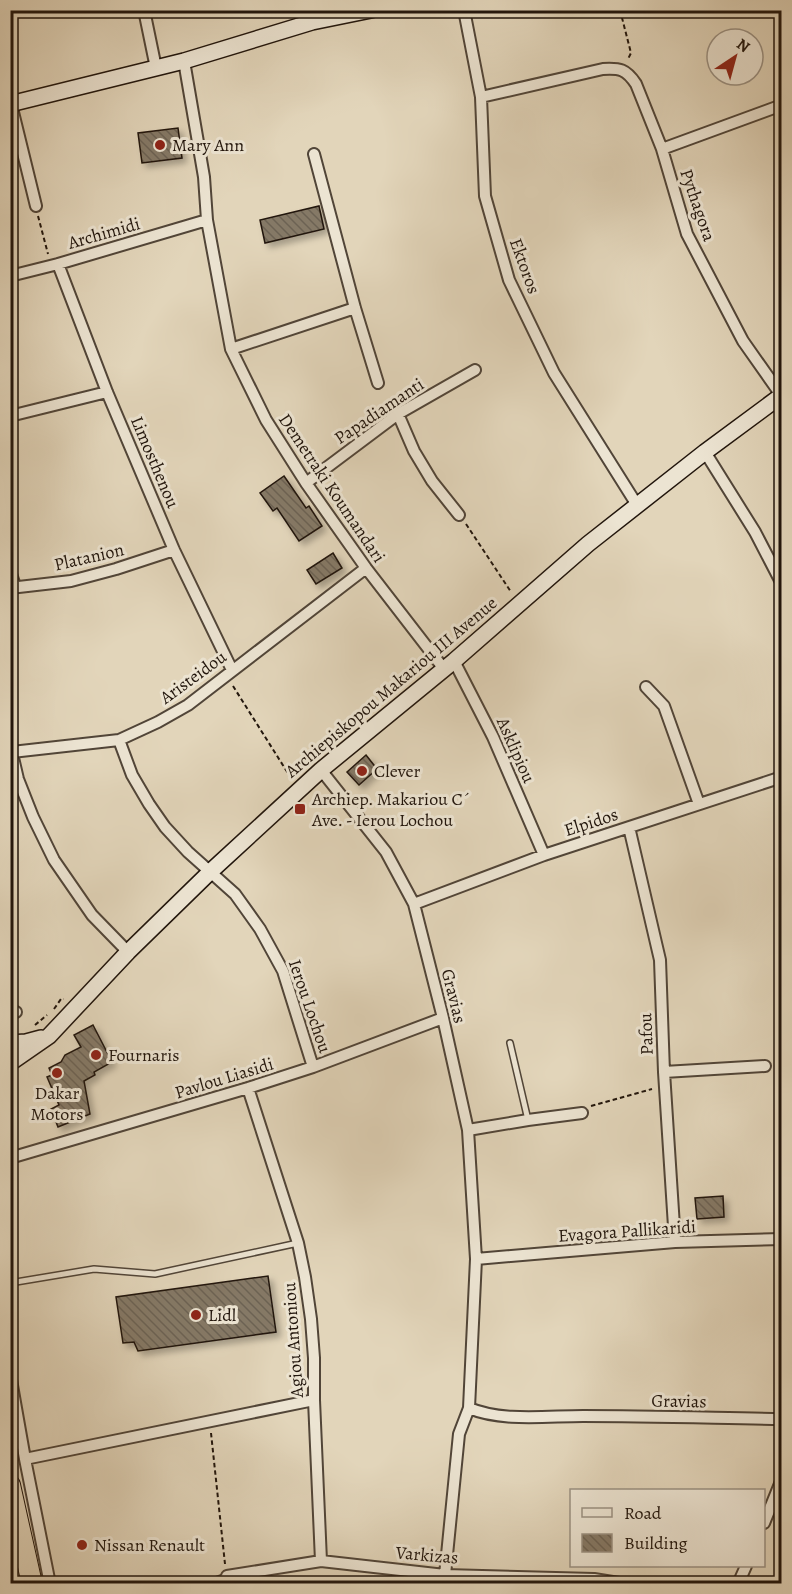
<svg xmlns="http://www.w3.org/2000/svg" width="792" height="1594" font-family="Alegreya,serif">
<defs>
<pattern id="building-back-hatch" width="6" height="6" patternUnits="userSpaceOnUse" patternTransform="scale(1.5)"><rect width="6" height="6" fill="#857966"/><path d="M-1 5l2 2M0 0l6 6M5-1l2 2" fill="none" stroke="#6c6252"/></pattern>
<filter id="shadow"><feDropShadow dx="4.5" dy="4.5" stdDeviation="3" flood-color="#0004"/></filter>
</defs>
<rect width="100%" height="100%" fill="#e2d5ba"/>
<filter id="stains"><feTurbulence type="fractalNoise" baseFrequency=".00333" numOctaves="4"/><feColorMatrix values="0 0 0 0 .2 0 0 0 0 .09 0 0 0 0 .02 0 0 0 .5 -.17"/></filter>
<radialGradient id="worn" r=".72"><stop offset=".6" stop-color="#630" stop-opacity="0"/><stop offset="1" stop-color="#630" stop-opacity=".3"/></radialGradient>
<!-- building -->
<path fill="url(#building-back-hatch)" stroke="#21150c" stroke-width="1.5" filter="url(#shadow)" d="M 178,128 L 182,158 L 142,163 L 138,133 Z
M 319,206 L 324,229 L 265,243 L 260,220 Z
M 284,476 L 306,508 L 309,506 L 322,526 L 299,541 L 277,508 L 273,511 L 260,493 Z
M 333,553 L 342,568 L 316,584 L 307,570 Z
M 366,755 L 377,769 L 359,785 L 347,772 Z
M 93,1025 L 112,1062 L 94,1072 L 95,1075 L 84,1081 L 90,1114 L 58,1127 L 51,1109 L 59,1105 L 47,1077 L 52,1075 L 49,1068 L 61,1062 L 65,1055 L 81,1047 L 74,1035 Z
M 723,1196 L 724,1217 L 697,1219 L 695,1198 Z
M 268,1276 L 276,1332 L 138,1351 L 134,1342 L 123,1343 L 116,1297 Z"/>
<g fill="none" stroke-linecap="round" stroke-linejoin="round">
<defs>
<path id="lane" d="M 510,1043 L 528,1120
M 10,1283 L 94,1269 L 155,1274 L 298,1243
M 205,1584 L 227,1576"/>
<path id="street" d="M 144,10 L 156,68
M 464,10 L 481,97 L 485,196 L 509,280 L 554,373 L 637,505
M 184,61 L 204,177 L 207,220 L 231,349 L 266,420 L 306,483 L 366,568 L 444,669
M 481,97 L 603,69 C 620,68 626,69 636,84 L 662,149 L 687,234 L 743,341 L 781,395
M 11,104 L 36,206
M 662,149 L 782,105
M 314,154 L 355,308 L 378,383
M 58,264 L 107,392 L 174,550 L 232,670
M 10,276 L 58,264 L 207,220
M 231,349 L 355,308
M 398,414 L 414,451 L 432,481 L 459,515
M 10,416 L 107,392
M 705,452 L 755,532 L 782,584
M 306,483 L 398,414 L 475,370
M 10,571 L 15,586
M 10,588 L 71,581 L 116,569 L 174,550
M 454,661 L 493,737 L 544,855
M 646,687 L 664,706 L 699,804
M 119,740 L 132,775 L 149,804 L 165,827 L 188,852 L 235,894 L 260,929 L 283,971 L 313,1067
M 10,745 L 18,779 L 33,817 L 54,860 L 92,915 L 128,952
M 12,752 L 119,740 L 158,722 L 188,705 L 366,568
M 321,770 L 386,852 L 414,904 L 443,1018 L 468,1130 L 476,1259 L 469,1408 L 459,1434 L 445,1575
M 629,827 L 660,960 L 664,1072 L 675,1242
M 414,904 L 544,855 L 782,777
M 10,1012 L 16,1012
M 664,1072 L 765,1066
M 248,1088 L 298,1243 L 305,1277 L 311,1319 L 314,1358 L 314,1400 L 321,1561
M 468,1130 L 528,1120 L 582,1113
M 10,1158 L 248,1088 L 313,1067 L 443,1018
M 476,1259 L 675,1242 L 782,1239
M 10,1374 L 25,1459 L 50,1584
M 469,1408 C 502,1422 547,1416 583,1416 C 649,1416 715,1418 782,1419
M 25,1459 L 314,1400
M 764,1523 L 782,1479
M 227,1576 L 321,1561 L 445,1575 L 594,1579 L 625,1584
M 738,1584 L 746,1566"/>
<path id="secondary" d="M 10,104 L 184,61 L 312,22 L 371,10
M 10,1043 L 26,1042 L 41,1038
M 10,1063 L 49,1036 L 128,952 L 210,872 L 321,770 L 454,661 L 588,544 L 705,452 L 782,395"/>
<path id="highway" d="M 10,1485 L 32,1584"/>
</defs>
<!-- lane casing -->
<use href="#lane" stroke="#514538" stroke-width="8"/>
<!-- street casing -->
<use href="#street" stroke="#514538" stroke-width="14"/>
<!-- secondary casing -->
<use href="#secondary" stroke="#21150c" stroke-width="18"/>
<!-- highway casing -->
<use href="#highway" stroke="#21150c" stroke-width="22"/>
<!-- path -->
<path stroke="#21150c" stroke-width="2" stroke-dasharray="4.5 3" stroke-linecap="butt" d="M 620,10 L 631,53 L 628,59
M 38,216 L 48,254
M 466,524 L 511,592
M 233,686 L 291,778
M 54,1009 L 61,999 L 64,999
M 35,1025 L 47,1015
M 591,1106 L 652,1089
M 211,1433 L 225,1564"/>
<!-- lane -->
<use href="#lane" stroke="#ece4d2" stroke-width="5"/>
<!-- street -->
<use href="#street" stroke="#ece4d2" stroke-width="10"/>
<!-- secondary -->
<use href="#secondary" stroke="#ece4d2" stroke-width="15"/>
<!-- highway -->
<use href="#highway" stroke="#e2d5ba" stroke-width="20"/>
</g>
<!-- markers -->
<g fill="#8f2418" stroke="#ece4d2" stroke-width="2">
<circle cx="160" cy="145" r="6"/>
<circle cx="362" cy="771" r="6"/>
<rect x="294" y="803" width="12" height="12" rx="3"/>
<circle cx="96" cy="1055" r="6"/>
<circle cx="57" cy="1073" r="6"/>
<circle cx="196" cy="1315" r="6"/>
<circle cx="82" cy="1545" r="6"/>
</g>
<g text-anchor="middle" stroke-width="6" stroke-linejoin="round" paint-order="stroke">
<!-- poi labels -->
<g font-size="18" fill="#21150c" stroke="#ece4d2" text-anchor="start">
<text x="172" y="151">Mary Ann</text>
<text x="374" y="777">Clever</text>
<text x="312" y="805">Archiep. Makariou C´<tspan x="312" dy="21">Ave. - Ierou Lochou</tspan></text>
<text x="108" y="1061">Fournaris</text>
<text x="57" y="1099" text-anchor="middle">Dakar<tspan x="57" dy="21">Motors</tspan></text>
<text x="208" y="1321">Lidl</text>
<text x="94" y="1551">Nissan Renault</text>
</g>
<!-- street labels -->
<g font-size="18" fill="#21150c" stroke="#ece4d2">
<text transform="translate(698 205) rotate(71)" y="6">Pythagora</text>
<text transform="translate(104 233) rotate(-16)" y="6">Archimidi</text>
<text transform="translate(525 266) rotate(70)" y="6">Ektoros</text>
<text transform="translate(379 411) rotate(-34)" y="6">Papadiamanti</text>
<text transform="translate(155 462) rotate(67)" y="6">Limosthenou</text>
<text transform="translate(332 488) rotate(56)" y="6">Demetraki Koumandari</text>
<text transform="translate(89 557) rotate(-13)" y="6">Platanion</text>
<text transform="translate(193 677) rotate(-36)" y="6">Aristeidou</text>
<text transform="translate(391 687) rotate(-40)" y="6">Archiepiskopou Makariou III Avenue</text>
<text transform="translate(516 750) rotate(66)" y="6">Asklipiou</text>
<text transform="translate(591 822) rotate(-18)" y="6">Elpidos</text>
<text transform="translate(454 996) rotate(76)" y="6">Gravias</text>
<text transform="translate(310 1006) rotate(71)" y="6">Ierou Lochou</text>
<text transform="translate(646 1034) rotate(-92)" y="6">Pafou</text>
<text transform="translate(224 1078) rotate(-17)" y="6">Pavlou Liasidi</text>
<text transform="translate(627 1231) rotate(-4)" y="6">Evagora Pallikaridi</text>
<text transform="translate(293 1340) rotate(-94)" y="6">Agiou Antoniou</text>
<text transform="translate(679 1401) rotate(1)" y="6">Gravias</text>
<text transform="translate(427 1555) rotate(5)" y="6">Varkizas</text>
</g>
</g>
<!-- margin -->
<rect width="792" height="1594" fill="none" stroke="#e2d5ba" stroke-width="36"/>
<rect x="12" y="12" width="768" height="1570" fill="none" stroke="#21150c" stroke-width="3"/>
<rect x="18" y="18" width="756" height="1558" fill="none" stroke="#21150c" stroke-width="1.5"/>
<!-- legend -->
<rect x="570" y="1489" width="195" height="78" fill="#ece4d2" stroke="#9b9183" stroke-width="1.5"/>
<rect x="582" y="1508" width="30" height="9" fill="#ece4d2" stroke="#9b9183" stroke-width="1.5"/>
<text x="624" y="1519" font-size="18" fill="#21150c">Road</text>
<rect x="582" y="1534" width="30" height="18" fill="url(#building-back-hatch)" stroke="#9b9183" stroke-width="1.5"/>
<text x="624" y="1549" font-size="18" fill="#21150c">Building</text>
<!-- north arrow -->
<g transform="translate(735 57) rotate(36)"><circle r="28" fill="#ece4d2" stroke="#9b9183" stroke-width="1.5"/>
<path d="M0-4.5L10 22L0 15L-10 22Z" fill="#8f2418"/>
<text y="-9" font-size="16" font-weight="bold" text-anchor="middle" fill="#21150c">N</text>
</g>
<rect width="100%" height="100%" filter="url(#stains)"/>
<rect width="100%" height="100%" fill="url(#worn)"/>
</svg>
